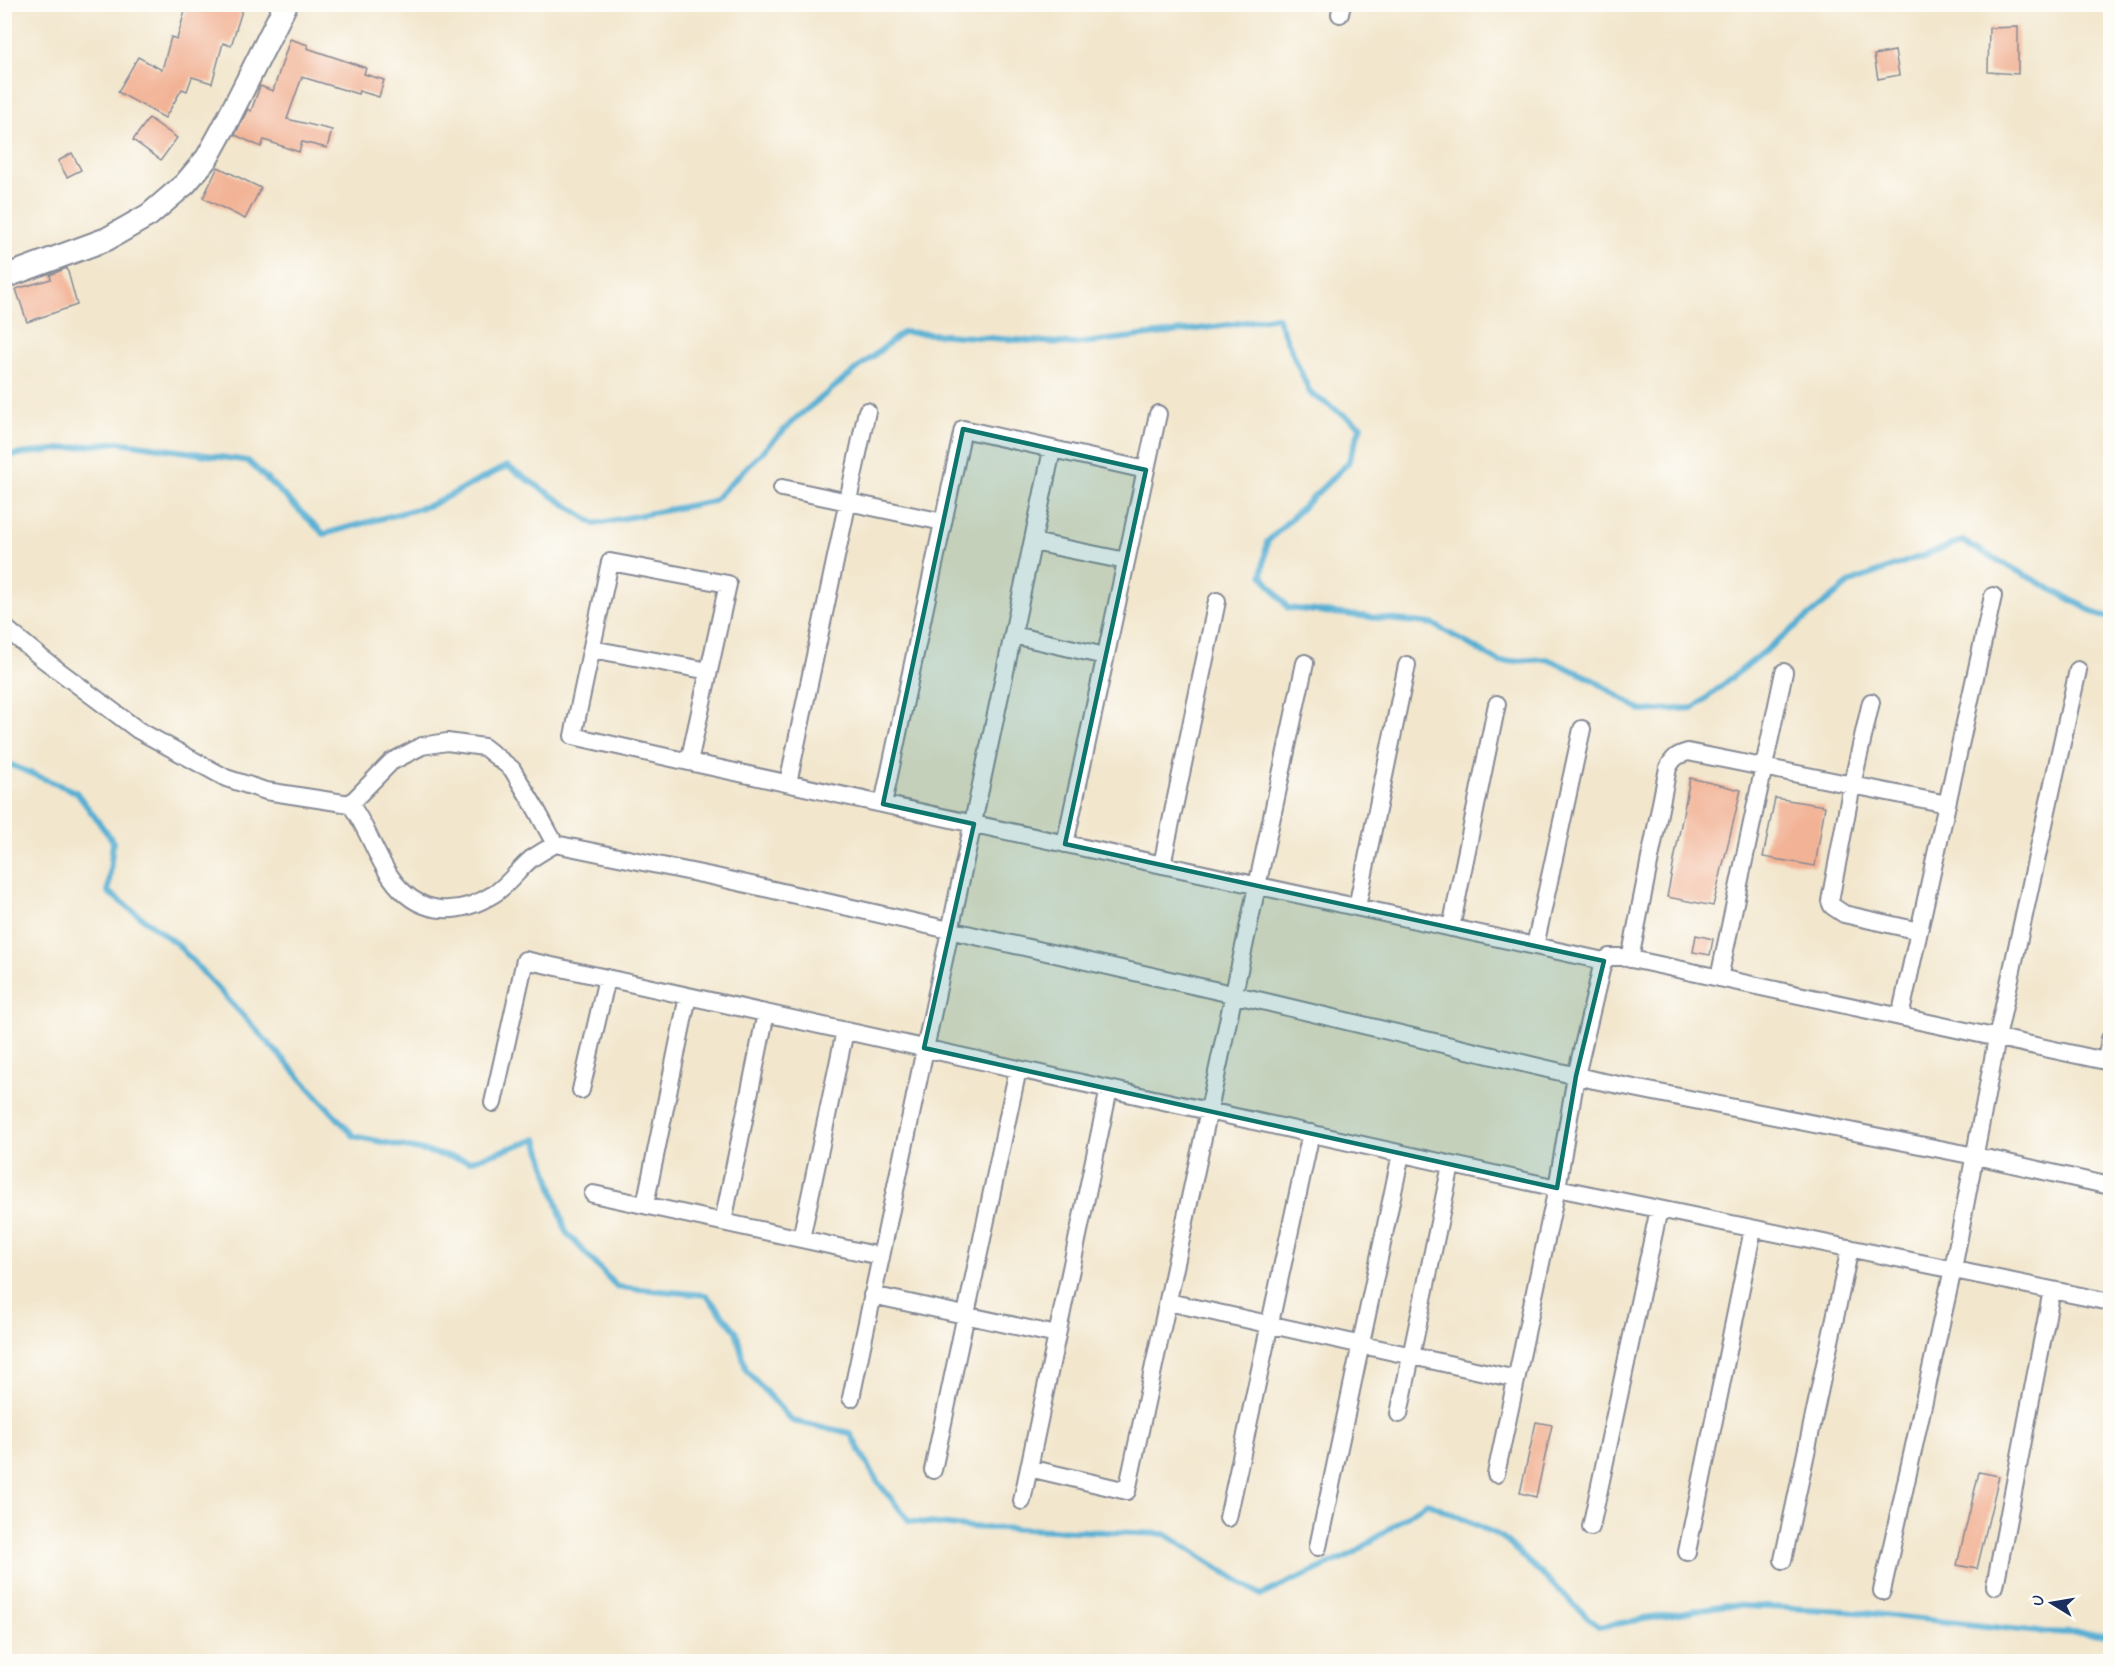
<svg xmlns="http://www.w3.org/2000/svg" width="2115" height="1666" font-family="Mynerve,sans-serif">
<rect width="100%" height="100%" fill="#fdfcf7"/>
<filter id="ink" filterUnits="userSpaceOnUse"><feTurbulence type="fractalNoise" baseFrequency=".0167" numOctaves="2"/><feDisplacementMap in="SourceGraphic" scale="12" xChannelSelector="R" yChannelSelector="G"/><feConvolveMatrix kernelMatrix="1 2 1 2 8 2 1 2 1" color-interpolation-filters="sRGB"/></filter>
<filter id="wash" filterUnits="userSpaceOnUse"><feTurbulence type="fractalNoise" baseFrequency=".008" numOctaves="4" result="noise"/><feDisplacementMap in="SourceGraphic" scale="24" xChannelSelector="R" yChannelSelector="G"/><feGaussianBlur stdDeviation="1.35" result="paint"/><feColorMatrix in="noise" values="0 0 0 0 0 0 0 0 0 0 0 0 0 0 0 0 0 1.4 0 .05"/><feComposite in="paint" operator="in"/></filter>
<g filter="url(#wash)">
<rect width="100%" height="100%" fill="#f2e6cc"/>
<g fill="none" stroke-linecap="round" stroke-linejoin="round">
<!-- stream -->
<path stroke="#56afd3" stroke-width="6" d="M 4,456 L 118,442 L 248,461 L 324,534 L 431,505 L 507,466 L 595,524 L 713,501 L 796,418 L 903,332 L 1075,344 L 1222,326 L 1277,317 L 1310,393 L 1361,426 L 1348,463 L 1267,542 L 1262,575 L 1288,608 L 1433,624 L 1500,662 L 1547,659 L 1590,678 L 1642,711 L 1694,708 L 1851,582 L 1962,541 L 2101,616 L 2110,617
M 4,762 L 76,792 L 113,841 L 108,892 L 177,944 L 354,1136 L 470,1161 L 537,1139 L 566,1232 L 617,1287 L 706,1295 L 736,1331 L 746,1370 L 792,1421 L 850,1433 L 877,1481 L 909,1521 L 967,1527 L 1165,1534 L 1261,1595 L 1354,1553 L 1427,1502 L 1502,1537 L 1598,1627 L 1726,1605 L 1846,1611 L 2040,1632 L 2110,1634"/>
</g>
<g id="blocks">
<!-- building -->
<path fill="#f2b295" d="M 187,4 L 244,4 L 231,46 L 223,43 L 212,83 L 192,77 L 187,91 L 182,89 L 165,118 L 118,92 L 138,57 L 162,70 L 171,37 L 177,39 Z
M 2018,27 L 2018,74 L 1988,72 L 1989,28 Z
M 290,39 L 308,45 L 307,48 L 366,68 L 364,74 L 384,80 L 379,97 L 359,91 L 358,94 L 302,77 L 287,119 L 332,130 L 327,148 L 302,142 L 299,152 L 264,140 L 261,147 L 235,135 L 248,109 L 251,111 L 260,86 L 273,91 Z
M 1895,51 L 1899,75 L 1878,79 L 1874,55 Z
M 149,118 L 177,138 L 161,160 L 133,140 Z
M 72,153 L 81,170 L 67,177 L 58,161 Z
M 218,167 L 261,188 L 245,219 L 203,198 Z
M 67,268 L 77,305 L 27,322 L 16,289 L 51,279 L 50,275 Z
M 1690,778 L 1741,790 L 1713,906 L 1667,897 Z
M 1775,798 L 1825,806 L 1815,866 L 1763,857 Z
M 1696,935 L 1713,939 L 1710,955 L 1693,952 Z
M 1536,1422 L 1552,1425 L 1536,1497 L 1520,1493 Z
M 1979,1472 L 1999,1476 L 1977,1569 L 1957,1565 Z"/>
</g>
</g>
<g filter="url(#ink)">
<use href="#blocks" fill-opacity="0" stroke="#868a95" stroke-width="1.5"/>
<g fill="none" stroke-linecap="round" stroke-linejoin="round">
<defs>
<path id="street" d="M 1340,14 L 1342,4
M 782,488 L 943,522
M 1033,542 L 1126,561
M 4,627 L 43,659 L 138,730 L 226,778 L 266,791 L 350,804 C 367,826 374,853 390,876 C 416,915 455,918 494,894 C 508,885 518,870 531,859 C 538,854 547,849 555,844 L 716,877 L 1262,1001 L 1594,1080 L 1990,1159 L 2110,1186
M 1013,635 L 1105,656
M 592,649 L 709,671
M 1871,702 L 1852,785 L 1830,901 L 1832,906 L 1844,914 L 1919,931
M 689,762 L 728,584 L 610,562 L 573,736 L 689,762 L 1604,961
M 788,783 L 867,411
M 350,804 L 391,762 L 422,746 L 447,742 L 484,747 L 512,769 L 536,809 L 555,844
M 883,804 L 963,429 L 1146,470
M 1065,844 L 1158,414
M 1162,865 L 1217,601
M 1357,907 L 1407,665
M 1451,928 L 1497,704
M 1535,946 L 1582,729
M 1630,959 L 1668,768 C 1673,758 1677,755 1688,752 L 1947,804
M 1719,978 L 1784,672
M 1900,1017 L 1993,596
M 2106,1061 L 2110,1039
M 581,1090 L 607,978
M 493,1103 L 525,960 L 1557,1188 L 2110,1302
M 593,1194 L 880,1256
M 645,1205 L 688,996
M 723,1222 L 766,1013
M 801,1239 L 845,1031
M 872,1295 L 1057,1335
M 1168,1302 L 1516,1379
M 851,1398 L 1052,450
M 1399,1414 L 1451,1165
M 1029,1468 L 1127,1491 L 1305,663
M 933,1470 L 1018,1069
M 1496,1474 L 1557,1188 L 1576,1076 L 1601,970 L 1604,961 L 1609,957 L 1622,957 L 2110,1062
M 1022,1501 L 1109,1089
M 1228,1518 L 1311,1133
M 1591,1527 L 1659,1209
M 1318,1547 L 1401,1154
M 1687,1552 L 1753,1229
M 1783,1560 L 1850,1248
M 1995,1586 L 2052,1290
M 1882,1591 L 1953,1269 L 1997,1038 L 2078,670"/>
<path id="secondary" d="M 4,277 L 107,239 L 149,215 L 185,184 L 207,158 L 223,129 L 286,4"/>
</defs>
<!-- street casing -->
<use href="#street" stroke="#868a95" stroke-width="20"/>
<!-- secondary casing -->
<use href="#secondary" stroke="#868a95" stroke-width="26"/>
<!-- street -->
<use href="#street" stroke="#fff" stroke-width="16"/>
<!-- secondary -->
<use href="#secondary" stroke="#fff" stroke-width="22"/>
</g>
</g>
<!-- marked area -->
<path fill="#0f766e" fill-opacity="0.2" stroke="#0f766e" stroke-width="4.5" stroke-linejoin="round" d="M 963,429 L 1146,470 L 1065,844 L 1604,961 L 1576,1076 L 1557,1188 L 924,1048 L 974,824 L 883,804 Z"/>
<!-- margin -->
<rect width="2115" height="1666" fill="none" stroke="#fdfcf7" stroke-width="24"/>
<!-- north arrow -->
<g transform="translate(2052 1603) rotate(281)" stroke="#fdfcf7" stroke-width="4.5" paint-order="stroke">
<path d="M0-4.5L10 22L0 15L-10 22Z" fill="#1b2f5e"/>
<text y="-9" font-size="16" font-weight="bold" text-anchor="middle" fill="#1b2f5e">U</text>
</g>
</svg>
